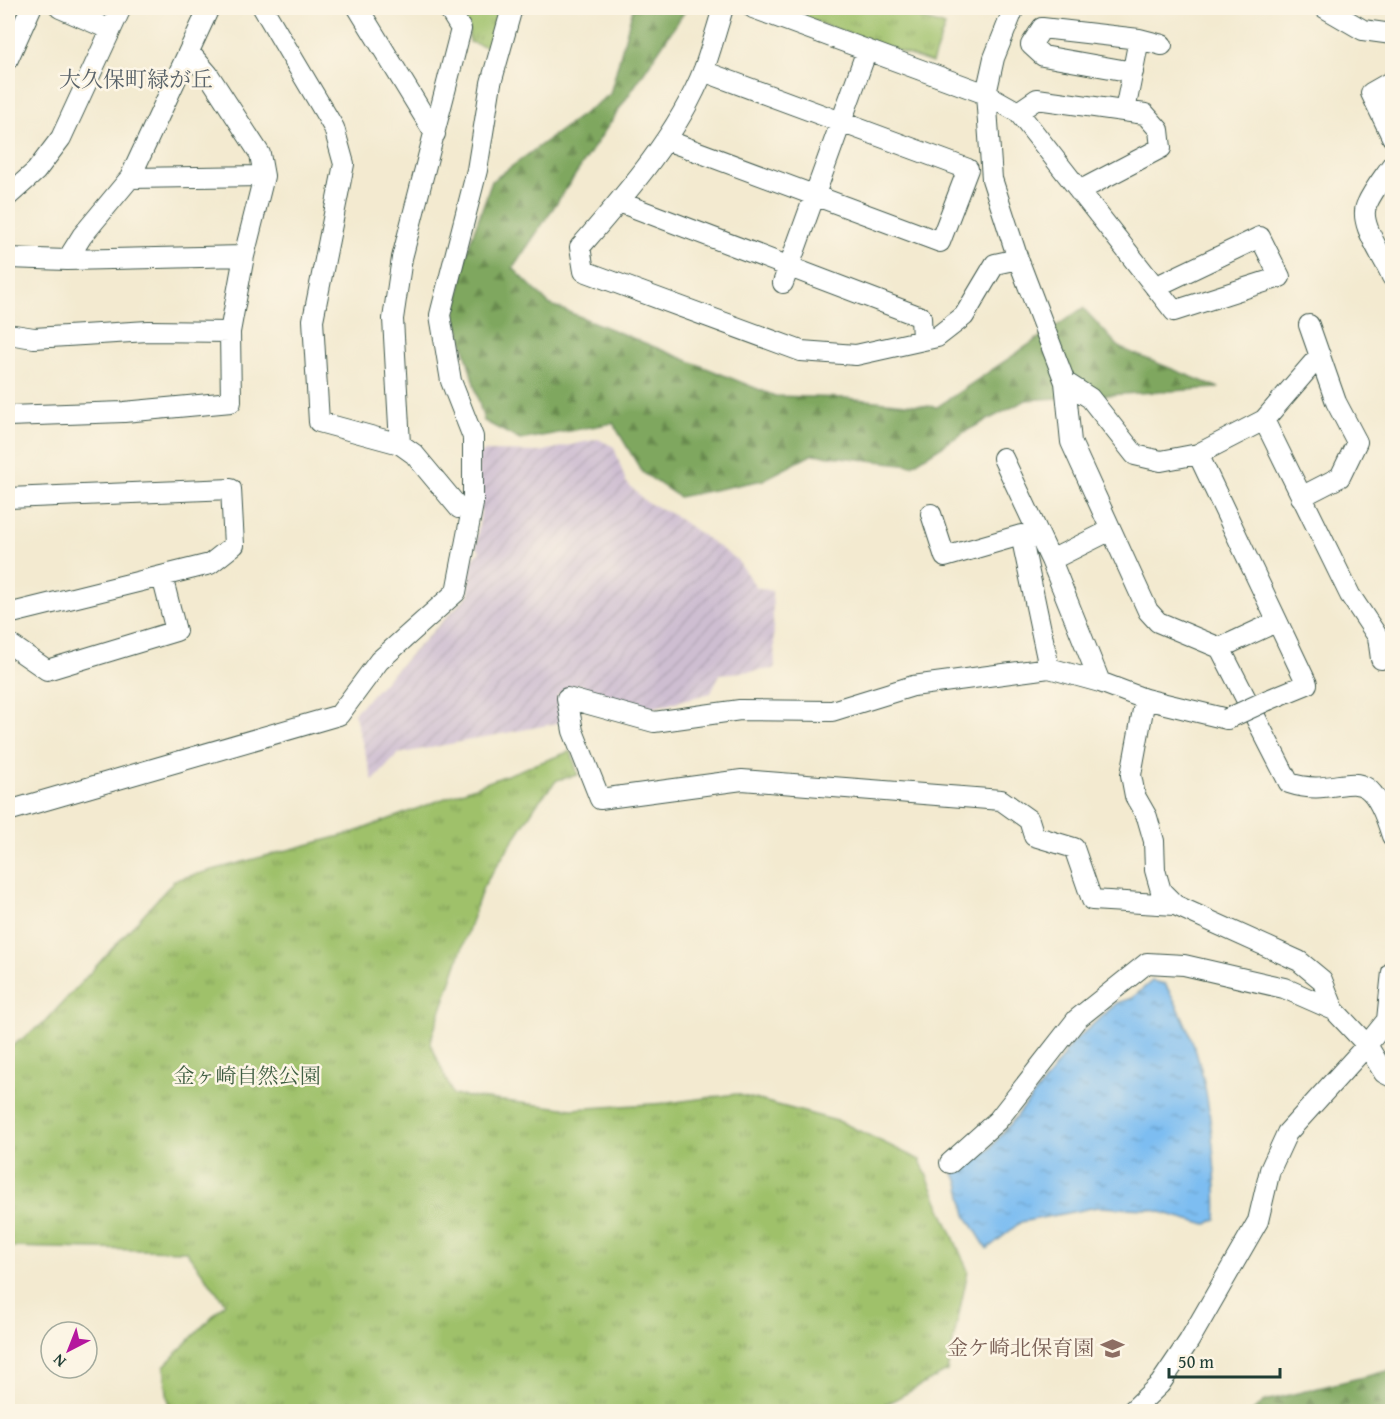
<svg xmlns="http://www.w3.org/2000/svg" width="1400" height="1419" font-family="'Gentium Book Plus','Noto Serif JP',serif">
<defs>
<pattern id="industrial-furrows" width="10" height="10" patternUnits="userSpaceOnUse" patternTransform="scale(1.5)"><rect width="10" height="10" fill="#cebed1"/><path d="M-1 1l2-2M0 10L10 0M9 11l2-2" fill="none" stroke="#b0a4b4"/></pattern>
<pattern id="forest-firs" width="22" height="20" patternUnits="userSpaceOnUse" patternTransform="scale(1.5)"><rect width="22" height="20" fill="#7fa75e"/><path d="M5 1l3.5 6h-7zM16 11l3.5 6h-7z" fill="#67894e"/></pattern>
<pattern id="park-tufts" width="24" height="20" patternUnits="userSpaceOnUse" patternTransform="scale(1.5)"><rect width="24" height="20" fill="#9fc16a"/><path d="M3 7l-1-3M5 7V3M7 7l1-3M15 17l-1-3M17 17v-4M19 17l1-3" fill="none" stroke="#819e58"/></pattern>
<pattern id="water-ripples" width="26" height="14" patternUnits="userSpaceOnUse" patternTransform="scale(1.5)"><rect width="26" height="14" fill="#7dbdf1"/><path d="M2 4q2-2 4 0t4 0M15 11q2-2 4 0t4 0" fill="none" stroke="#669bc4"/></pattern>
</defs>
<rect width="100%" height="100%" fill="#fcf5e5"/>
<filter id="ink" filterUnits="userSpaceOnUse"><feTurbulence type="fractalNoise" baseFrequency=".0167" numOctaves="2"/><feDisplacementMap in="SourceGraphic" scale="12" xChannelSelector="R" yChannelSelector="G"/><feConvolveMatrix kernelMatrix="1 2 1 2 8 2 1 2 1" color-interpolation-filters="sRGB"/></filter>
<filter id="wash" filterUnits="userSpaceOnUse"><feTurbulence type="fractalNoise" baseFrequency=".008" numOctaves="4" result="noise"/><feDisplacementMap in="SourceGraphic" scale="24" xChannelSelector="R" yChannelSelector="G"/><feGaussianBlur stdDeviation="1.35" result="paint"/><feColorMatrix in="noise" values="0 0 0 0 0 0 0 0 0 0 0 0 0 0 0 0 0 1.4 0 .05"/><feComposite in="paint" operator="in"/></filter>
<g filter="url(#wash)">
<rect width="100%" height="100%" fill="#f3ead0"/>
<!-- industrial -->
<path fill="url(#industrial-furrows)" d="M 598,439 L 614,447 L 626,482 L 646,502 L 672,514 L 737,560 L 756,587 L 772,591 L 775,669 L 720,674 L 711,693 L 651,708 L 590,698 L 581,684 L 557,695 L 563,722 L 398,754 L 373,781 L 354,713 L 469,594 L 468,565 L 480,551 L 476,546 L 481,511 L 477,457 L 485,451 L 539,452 Z"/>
<!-- forest -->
<path fill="url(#forest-firs)" stroke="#4f7249" stroke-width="1.5" d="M 633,8 L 687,8 L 513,268 L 549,304 L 775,396 L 846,398 L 937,407 L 1083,308 L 1120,348 L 1219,388 L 1026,400 L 966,431 L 912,465 L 813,454 L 763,480 L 679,497 L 642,472 L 613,423 L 520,440 L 484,421 L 455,314 L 468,248 L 492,181 L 610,94 Z
M 1392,1370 L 1392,1411 L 1253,1411 L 1265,1401 Z"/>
<!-- park -->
<path fill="url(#park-tufts)" stroke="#5f7f4f" stroke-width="1.5" d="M 459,8 L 500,8 L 496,49 L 469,42 L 469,28 Z
M 809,8 L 891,8 L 945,26 L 932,63 L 804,18 Z
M 571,751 L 578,775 L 557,780 L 538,802 L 483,887 L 430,1042 L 453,1095 L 572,1109 L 668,1103 L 736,1094 L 841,1122 L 920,1160 L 968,1271 L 947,1371 L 874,1411 L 169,1411 L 164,1366 L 225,1303 L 186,1251 L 8,1247 L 8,1049 L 45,1022 L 175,880 L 352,833 Z"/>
<!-- water -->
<path fill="url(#water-ripples)" stroke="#4e7d92" stroke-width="1.5" d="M 1152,981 L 1165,984 C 1200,1042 1209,1092 1214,1159 C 1215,1179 1218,1199 1216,1219 L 1206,1225 L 1150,1209 L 1097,1207 L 1021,1222 L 987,1249 L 966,1215 L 959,1182 L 954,1174 L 989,1150 L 1048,1078 L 1071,1044 L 1117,1003 L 1132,998 Z"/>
</g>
<g filter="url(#ink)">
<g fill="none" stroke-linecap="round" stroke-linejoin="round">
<defs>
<path id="minor" d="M 60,8 L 111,30
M 263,8 L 334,128 L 344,164 L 313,320 L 319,422 L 400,444 L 393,319 L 402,258 L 461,29 L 448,8
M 358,8 L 435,134
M 723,8 C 717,28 711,49 704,69 C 678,135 626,194 580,247 L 584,271 L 801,351 L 856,355 L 937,337 L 964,316 L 995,264 L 1018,259
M 753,8 L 986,94 L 1018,112 L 1174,311 L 1280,277 L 1260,237 L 1155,287
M 1014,8 L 994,58 L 986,94 L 992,179 L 1018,259 L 1065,382 L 1071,442 L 1148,611 L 1158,622 L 1220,648 L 1289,783 C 1346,802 1365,748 1392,836
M 1325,8 L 1363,30 L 1392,34
M 8,59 L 31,8
M 1133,72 L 1043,56 L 1031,45 L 1042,28 L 1139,39 L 1162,45
M 1392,81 L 1371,93 L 1392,137
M 1125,111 L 1139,39
M 1018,112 L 1037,99 L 1145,114 L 1159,130 L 1161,148 L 1079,191
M 666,140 L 940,242 L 968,169 L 703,71
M 1392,165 C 1384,177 1373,190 1367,204 C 1357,223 1385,258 1392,277
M 130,178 L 264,176
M 8,196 L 36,171 L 61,138 L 121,8
M 619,202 L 921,317 L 922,340
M 8,258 L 67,260 L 82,236 L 130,178 L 209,8
M 67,260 L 244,256
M 783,283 L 867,50
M 8,334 L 34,338 L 148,331 L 230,332
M 1065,382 L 1090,398 L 1135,455 L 1161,461 L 1198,454 L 1264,420 L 1320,355
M 8,416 L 124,412 L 231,402 L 230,332 L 244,256 L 264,176 L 260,154 L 208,74 L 189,52
M 1264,420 L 1350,595 L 1378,637 L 1381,659
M 400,444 L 414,454 L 459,508 L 473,504
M 1198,454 L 1307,684 L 1268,700
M 1003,458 L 1051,560 L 1100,682
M 1301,497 L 1340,477 L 1357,442 L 1336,402 L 1309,325
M 8,498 L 231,489 L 234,545 L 210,564 L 8,614
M 931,514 L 945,557 L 1021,535 L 1049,668
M 1051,560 L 1111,530
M 8,643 L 47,670 L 176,631 L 162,576
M 1220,648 L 1276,622
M 1145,699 L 1131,775 L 1135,796 L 1147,817 L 1154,841 L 1155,870 L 1161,891 L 1175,905 L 1299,961 L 1322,980 L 1334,1010
M 8,811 L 339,715 L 379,661 L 456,592 L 473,504 L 473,437 L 451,381 L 440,315 L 477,170 L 491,83 L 512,8
M 1175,905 L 1092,900 L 1074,848 L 1034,836 L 1029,820 L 1001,800 L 742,780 L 600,799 L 573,731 L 567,698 L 654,722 L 740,710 L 832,711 L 913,686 L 1049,668 L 1100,682 L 1145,699 L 1227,719
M 950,1163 L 998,1120 L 1077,1019 L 1147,963 L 1184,965 L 1284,988 L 1334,1010 L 1367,1045 L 1384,1073 L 1392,1077
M 1131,1412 L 1160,1384 L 1189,1341 L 1258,1221 L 1270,1170 L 1287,1133 L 1367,1045 L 1387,1020 L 1392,972"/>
</defs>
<!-- minor casing -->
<use href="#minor" stroke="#3f574b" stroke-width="22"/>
<!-- minor -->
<use href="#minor" stroke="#fff" stroke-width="20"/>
<defs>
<path id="minor-bridge" d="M 1227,719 L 1268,700"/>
</defs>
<!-- minor-bridge casing -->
<use href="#minor-bridge" stroke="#3f574b" stroke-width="22" stroke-linecap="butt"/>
<!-- minor-bridge -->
<use href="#minor-bridge" stroke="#fff" stroke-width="20"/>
</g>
</g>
<!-- icons -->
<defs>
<symbol id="school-bare" viewBox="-9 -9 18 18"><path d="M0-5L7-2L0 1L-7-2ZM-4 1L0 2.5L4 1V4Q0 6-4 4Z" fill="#8d6e63" stroke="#fcf5e5" stroke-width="2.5" paint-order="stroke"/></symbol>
</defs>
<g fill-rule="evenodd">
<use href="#school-bare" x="1096" y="1332" width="33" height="33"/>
</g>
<g text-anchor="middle" stroke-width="5" stroke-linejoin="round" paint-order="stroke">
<!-- park labels -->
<g font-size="21" fill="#3f5e42" stroke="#fcf5e5">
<text x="247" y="1083">金ヶ崎自然公園</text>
</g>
<!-- education labels -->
<g font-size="21" fill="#785e54" stroke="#fcf5e5" text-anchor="end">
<text x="1094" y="1355">金ケ崎北保育園</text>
</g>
<!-- neighbourhood labels -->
<g font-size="22" fill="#5a646b" stroke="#fcf5e5">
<text x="136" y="87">大久保町緑が丘</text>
</g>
</g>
<!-- margin -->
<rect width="1400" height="1419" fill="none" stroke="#fcf5e5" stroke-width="30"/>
<!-- north arrow -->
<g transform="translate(69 1350) rotate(222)"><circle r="28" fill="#fcf5e5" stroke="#a4ab9e" stroke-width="1.5"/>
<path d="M0-4.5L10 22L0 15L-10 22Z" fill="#b5179e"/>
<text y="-9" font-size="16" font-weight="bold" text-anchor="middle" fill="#1f3d34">N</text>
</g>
<!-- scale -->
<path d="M1169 1368v9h111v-9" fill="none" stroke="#1f3d34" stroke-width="3"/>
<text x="1178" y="1368" font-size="18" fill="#1f3d34" stroke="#fcf5e5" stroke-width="4.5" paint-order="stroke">50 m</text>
</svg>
